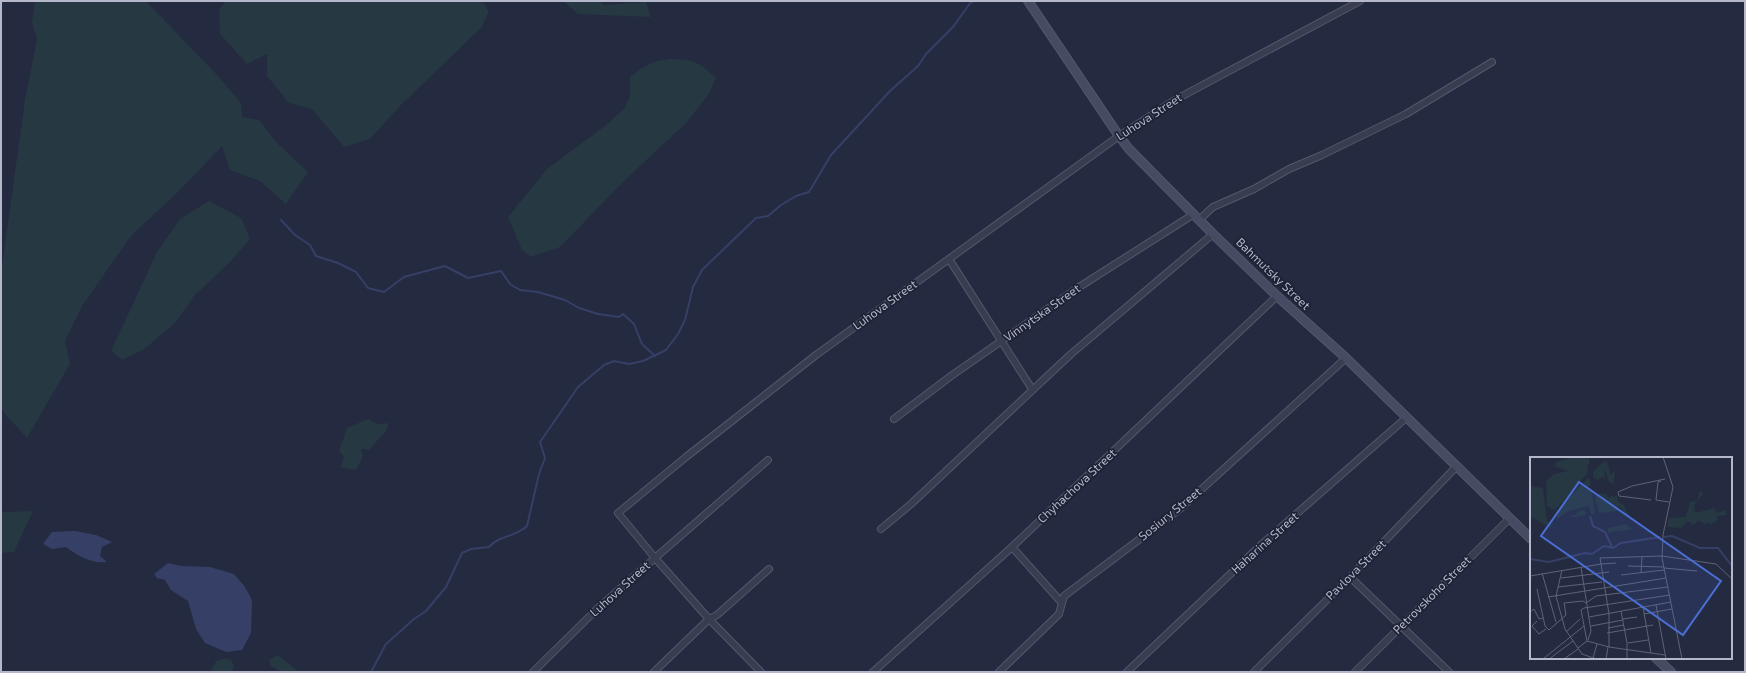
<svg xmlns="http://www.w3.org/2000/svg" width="1746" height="673" font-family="'Exo 2',sans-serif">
<rect width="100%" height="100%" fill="#242a40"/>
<!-- green -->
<path fill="#263841" d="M 35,1 L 146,1 L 219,77 L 241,103 L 242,117 L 259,120 L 277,143 L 308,172 L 286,204 L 260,181 L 230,170 L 222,146 L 178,192 L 131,236 L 82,306 L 65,341 L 70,364 L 27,438 L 4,413 L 1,405 L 1,274 L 25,100 L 37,39 L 32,23 Z
M 226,1 L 482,1 L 489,11 L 482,27 L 400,106 L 370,139 L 344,147 L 312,109 L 289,103 L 267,76 L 267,54 L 247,64 L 220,34 L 219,10 Z
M 563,1 L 600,1 L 604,5 L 646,2 L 651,17 L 578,14 Z
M 670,59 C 694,59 699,62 716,78 L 709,94 L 686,123 L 624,181 L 560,247 L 531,257 L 522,250 L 508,217 L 547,169 L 605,126 L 624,109 L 630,96 L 630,77 C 644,66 652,61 670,59 Z
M 209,201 L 241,218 L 250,239 L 230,262 L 194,296 L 175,323 L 143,350 L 122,360 L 111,351 L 157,252 L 180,219 Z
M 368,419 L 377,424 L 388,423 L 387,430 L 369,450 L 361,449 L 363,456 L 356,470 L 340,467 L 344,457 L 339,451 L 347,428 Z
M 33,511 L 14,552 L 1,553 L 1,512 Z
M 278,655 L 299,672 L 282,672 L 271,666 L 269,660 Z
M 225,658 L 231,660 L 234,665 L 232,672 L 211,671 L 216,661 Z"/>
<!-- water -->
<path fill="#363f66" d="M 75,531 L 96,535 L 112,542 L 102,547 L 100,556 L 107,562 C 92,564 78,556 66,547 L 52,549 L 43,544 L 52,532 Z
M 168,563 L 181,566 L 210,567 L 234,574 L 245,587 L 252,600 L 251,633 L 242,650 L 226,652 L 205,643 L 196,629 L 188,601 L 171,590 L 165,580 L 157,578 L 154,574 Z"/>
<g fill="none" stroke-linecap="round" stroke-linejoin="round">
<!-- stream -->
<path stroke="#363f66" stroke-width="2" d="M 281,220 L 295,235 L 310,245 L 316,256 L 338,263 L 356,272 L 368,288 L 384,292 L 404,277 L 445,266 L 468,278 L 501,271 L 510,284 L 520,290 L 538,292 L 565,300 L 579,308 L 598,314 L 619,317 L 623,314 L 634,324 L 642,344 L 655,356
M 371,672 L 386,644 L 414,619 L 426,611 L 446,587 L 462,553 L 471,549 L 489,547 C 499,535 516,537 527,526 L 539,474 L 545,458 L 540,442 L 578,387 L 604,365 L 614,361 L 629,364 L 643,361 L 666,350 L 678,334 L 685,320 L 693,287 L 702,270 L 756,218 L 768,216 L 781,205 L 796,196 L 809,192 L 831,155 L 890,91 L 918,66 L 926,54 L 953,27 L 971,2 L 976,1"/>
<defs>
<path id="minor" d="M 1199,220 L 1213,207 L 1254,189 L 1289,169 L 1322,155 L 1406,114 L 1492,62
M 949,259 L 1032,389
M 894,419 L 951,376 L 1076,289 L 1194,214
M 881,529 L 911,504 L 1071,354 L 1213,234
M 1012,547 L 1062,603
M 1350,577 L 1449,672
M 533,672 L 597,609 L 655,558 L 618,513 L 686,457 L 816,355 L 1119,136 L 1173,101 L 1360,1
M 654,672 L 709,619 L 717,615 L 769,569
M 761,672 L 709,619 L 655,558 L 768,460
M 873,672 L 1012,547 L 1277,296
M 999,672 L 1059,614 L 1064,596 L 1181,508 L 1346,358
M 1127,672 L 1262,544 L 1406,418
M 1254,672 L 1350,577 L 1456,467
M 1355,672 L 1510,518"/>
<path id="secondary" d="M 1028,1 L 1119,136 L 1129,149 L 1213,234 L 1277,296 L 1346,358 L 1531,539
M 1656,658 L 1671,672"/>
</defs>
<!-- minor casing -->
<use href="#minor" stroke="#53586b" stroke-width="8"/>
<!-- secondary casing -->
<use href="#secondary" stroke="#53586b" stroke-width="10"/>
<!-- minor -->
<use href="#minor" stroke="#383d50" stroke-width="6"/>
<!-- secondary -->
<use href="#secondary" stroke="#464b63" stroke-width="8"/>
</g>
<g text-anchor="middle" stroke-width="3.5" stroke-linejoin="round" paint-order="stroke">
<!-- street labels -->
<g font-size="12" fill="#b5b8cb" stroke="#1d2235">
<text transform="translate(1149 117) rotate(-33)" y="4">Luhova Street</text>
<text transform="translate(1273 274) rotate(44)" y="4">Bahmutsky Street</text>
<text transform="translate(885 305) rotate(-36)" y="4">Luhova Street</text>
<text transform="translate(1042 313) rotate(-35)" y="4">Vinnytska Street</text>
<text transform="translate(1077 486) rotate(-43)" y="4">Chyhachova Street</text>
<text transform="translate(1170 514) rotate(-39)" y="4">Sosiury Street</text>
<text transform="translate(1265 543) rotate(-42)" y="4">Haharina Street</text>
<text transform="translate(1356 570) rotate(-45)" y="4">Pavlova Street</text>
<text transform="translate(620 589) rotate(-42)" y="4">Luhova Street</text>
<text transform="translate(1432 595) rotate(-45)" y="4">Petrovskoho Street</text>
</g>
</g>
<!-- overview -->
<g transform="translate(1530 457)">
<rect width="202" height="202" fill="#242a40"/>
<path d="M 40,0 L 59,0 L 59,7 L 56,9 L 58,11 L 57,17 L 25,53 L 17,49 L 16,24 L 24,17 L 38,14 L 26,10 L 25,6 ZM 76,2 L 81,18 L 85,13 L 84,27 L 79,25 L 74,11 L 75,22 L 72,20 L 68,23 L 63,20 L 63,15 L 73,5 L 75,7 ZM 59,20 L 61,27 L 58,30 L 61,32 L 65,56 L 61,58 L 59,49 L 39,54 L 27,62 L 27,54 ZM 0,29 L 13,31 L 17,64 L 23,68 L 19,70 L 0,59 ZM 170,34 L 173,35 L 172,38 L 164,49 L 165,56 L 185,51 L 186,56 L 195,53 L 197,58 L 187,59 L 187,64 L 181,67 L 177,65 L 176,68 L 169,63 L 163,68 L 158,64 L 151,71 L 137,70 L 139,61 L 156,60 L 160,45 L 167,44 ZM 69,37 L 76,37 L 79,41 L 82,38 L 86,43 L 84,40 L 87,38 L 88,45 L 94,48 L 101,63 L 89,49 L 87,54 L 69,56 L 65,40 ZM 52,53 L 55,53 L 56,58 L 39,61 ZM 96,67 L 103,72 L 78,76 L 78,71 Z" fill="#263841"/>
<path fill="none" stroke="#363f66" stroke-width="2" d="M 60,59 L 63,69 L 75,75 L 82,90M 134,80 L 142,79 L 170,91 L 188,91 L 202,109M 0,102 L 19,105 L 55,96 L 62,97 L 74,89 L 83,91 L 91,86 L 130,80"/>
<path fill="none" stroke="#5e6378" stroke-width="1" d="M 133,0 L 143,30 L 133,78 L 132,101 L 152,202M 131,24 L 128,25 L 126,43 L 139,45M 121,43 L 89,39 L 88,35 L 102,29 L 135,22M 98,109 L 134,110M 51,110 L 61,174 L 58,183M 134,111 L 167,114M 32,113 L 26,139 L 35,172 L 52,197 L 66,202M 111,115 L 112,100M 12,116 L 26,165M 91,118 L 134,113M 0,119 L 71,107 L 70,101 L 132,99 L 186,107 L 202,122M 31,121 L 79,115M 28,130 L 72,125M 7,132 L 15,169 L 19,173 L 36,158 L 34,146 L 53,144 L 56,146 L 66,139 L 138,130M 18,140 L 136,121M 126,148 L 136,202M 113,150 L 121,196M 91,154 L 97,186 L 97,202M 0,155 L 4,152 L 9,162 L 13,161M 114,157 L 142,152M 59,160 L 141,145M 93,162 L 107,160M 7,164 L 2,169 L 9,177 L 16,172M 61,169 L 93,163M 78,171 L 94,168M 36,175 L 50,162M 77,176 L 123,168M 57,184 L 51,153 L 54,151 L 140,138M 98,186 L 118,183M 79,190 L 79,157 L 71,107 L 86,106M 48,191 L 57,184 L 79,190 L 135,198M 63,201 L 67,187M 13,202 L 54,169M 19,202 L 43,184M 34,202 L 48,192M 76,202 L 78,190"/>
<path fill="#4b6ed4" fill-opacity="0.15" stroke="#4b6ed4" stroke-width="2" d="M 49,25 L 191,124 L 153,178 L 11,79 Z"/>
<rect width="202" height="202" fill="none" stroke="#b5b8cb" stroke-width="2"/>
</g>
<!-- border -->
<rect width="1746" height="673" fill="none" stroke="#b5b8cb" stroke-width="4"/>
</svg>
